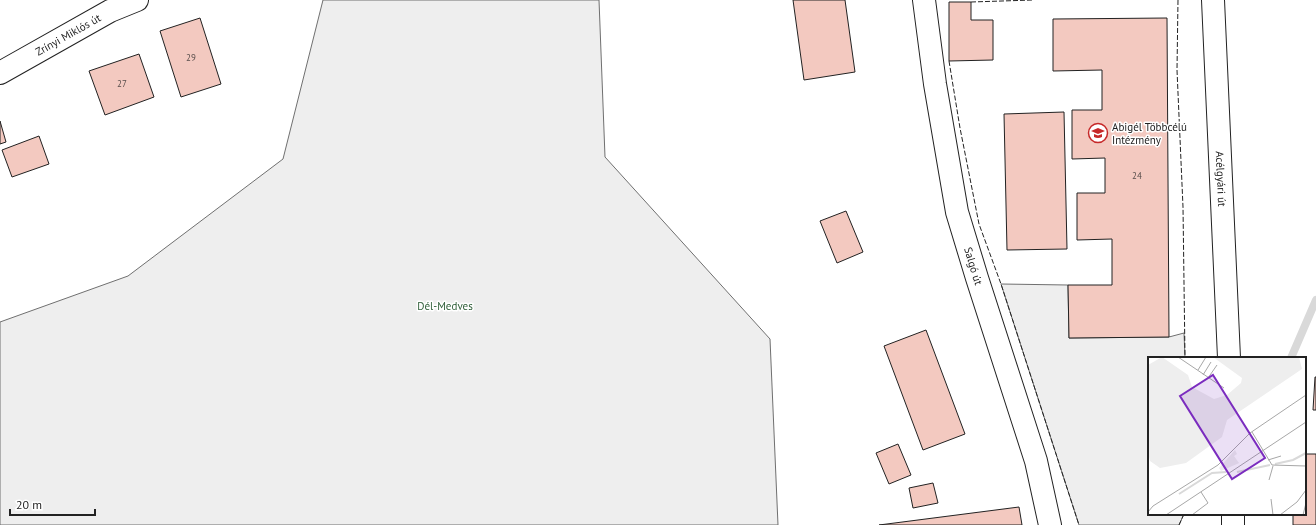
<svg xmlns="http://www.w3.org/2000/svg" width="1316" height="525" font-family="'PT Sans',sans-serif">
<rect width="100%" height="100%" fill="#fff"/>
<!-- green -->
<path fill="#eee" stroke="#6f6f6f" d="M 323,0 L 599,0 L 605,157 L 770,339 L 778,525 L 0,525 L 0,322 L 128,276 L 283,159 Z
M 1001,284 L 1068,285 L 1069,338 L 1169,337 L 1184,333 L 1185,358 L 1149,358 L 1149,514 L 1184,514 L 1179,525 L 1079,525 Z"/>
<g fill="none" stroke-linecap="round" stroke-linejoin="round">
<!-- stream -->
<path stroke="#d9d9d9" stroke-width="8" d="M 1291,358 L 1316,300"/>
</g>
<!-- building -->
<path fill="#f3c9c0" stroke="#222" d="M 793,0 L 845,0 L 855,72 L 804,80 Z
M 949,2 L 971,2 L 971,20 L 993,20 L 993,60 L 949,61 Z
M 200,18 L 221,84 L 181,97 L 160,31 Z
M 1167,18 L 1169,337 L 1069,338 L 1068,285 L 1112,285 L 1112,239 L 1077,240 L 1077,193 L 1105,193 L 1105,158 L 1072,159 L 1072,110 L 1102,110 L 1102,70 L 1053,71 L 1053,19 Z
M 139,54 L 154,97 L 105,115 L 89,71 Z
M 1064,112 L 1067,249 L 1007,250 L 1004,114 Z
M 0,121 L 6,142 L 0,144 Z
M 39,136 L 49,164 L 12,177 L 2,150 Z
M 846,211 L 863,252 L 837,263 L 820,221 Z
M 926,330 L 965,434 L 923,450 L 884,346 Z
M 1315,377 L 1316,377 L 1316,410 L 1313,410 Z
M 898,444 L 911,475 L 889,484 L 876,453 Z
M 1305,454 L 1316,454 L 1316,525 L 1293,525 L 1293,514 L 1305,514 Z
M 933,483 L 938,503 L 913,508 L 909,488 Z
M 1019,507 L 1022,525 L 879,525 Z"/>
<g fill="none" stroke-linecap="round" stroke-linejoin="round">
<defs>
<g id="minor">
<path id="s1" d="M 1213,0 L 1229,358"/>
<path id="s2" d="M 0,73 L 110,11 L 137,0"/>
<path d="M 1233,514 L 1233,525"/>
</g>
<g id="major">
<path id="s3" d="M 924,0 L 935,84 L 957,212 L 977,278 L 1036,461 L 1050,525"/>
</g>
</defs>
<!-- minor casing -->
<use href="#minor" stroke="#222" stroke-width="24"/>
<!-- major casing -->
<use href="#major" stroke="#222" stroke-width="24"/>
<!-- minor -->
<use href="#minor" stroke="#fff" stroke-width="22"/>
<!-- major -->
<use href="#major" stroke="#fff" stroke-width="22"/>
<!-- fence -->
<path stroke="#222" stroke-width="1" stroke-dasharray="5 2" stroke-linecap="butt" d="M 1178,0 L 1177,70 L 1183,207 L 1185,358
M 971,2 L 1033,0
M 949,61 L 960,128 L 979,224 L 1001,284 L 1079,525
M 1179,525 L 1184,514"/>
</g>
<!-- icons -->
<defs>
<symbol id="school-ring" viewBox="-11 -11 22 22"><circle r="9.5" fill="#fff" stroke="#c62828" stroke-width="1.5"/><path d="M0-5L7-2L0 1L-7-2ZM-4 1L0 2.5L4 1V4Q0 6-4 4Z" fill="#c62828"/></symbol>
</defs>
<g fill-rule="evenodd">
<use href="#school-ring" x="1087" y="122" width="22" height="22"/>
</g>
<g text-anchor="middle" stroke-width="3" stroke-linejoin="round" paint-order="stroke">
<!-- number labels -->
<g font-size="9" fill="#564c4a">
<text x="191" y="61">29</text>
<text x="122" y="87">27</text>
<text x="1137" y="179">24</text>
</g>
<!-- street labels -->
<g font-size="11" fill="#222" stroke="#fff">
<text dy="4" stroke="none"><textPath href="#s2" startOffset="78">Zrínyi Miklós út</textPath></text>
<text dy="4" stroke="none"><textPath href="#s1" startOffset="179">Acélgyári út</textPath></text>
<text dy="4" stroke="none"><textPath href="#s3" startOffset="271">Salgó út</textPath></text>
</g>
<!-- poi labels -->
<g font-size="11" fill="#222" stroke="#fff" text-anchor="start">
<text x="1112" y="131">Abigél Többcélú<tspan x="1112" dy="13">Intézmény</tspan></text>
</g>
<!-- park labels -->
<g font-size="11" fill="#2f5e38" stroke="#fff">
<text x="445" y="310">Dél-Medves</text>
</g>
</g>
<!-- overview -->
<g transform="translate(1148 357)">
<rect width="158" height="158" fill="#fff"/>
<path d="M 14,0 L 40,18 L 44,30 L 66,42 L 79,38 L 93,26 L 94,21 L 65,0 L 151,0 L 154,12 L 79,63 L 74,80 L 38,106 L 12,111 L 2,104 L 0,96 L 0,8 ZM 87,93 L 89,97 L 86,99 L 91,106 L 73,114 L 71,111 Z" fill="#eee"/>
<path fill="none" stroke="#d9d9d9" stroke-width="2" d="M 127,107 L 145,103 L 158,96M 89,115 L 122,108M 31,137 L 64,116 L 78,115"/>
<path fill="none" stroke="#a7a7a7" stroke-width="1" d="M 30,0 L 76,31M 50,13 L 58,0M 55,18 L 63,5M 60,21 L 69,8M 104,75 L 124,108 L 158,109M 120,103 L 133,99M 121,123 L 125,109M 123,142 L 125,158M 0,155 L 5,149 L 70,108 L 102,76 L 158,38M 18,158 L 158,65M 44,158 L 60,146 L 53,135M 132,158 L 149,145 L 158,133M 155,158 L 158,146"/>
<path fill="#7b2cbf" fill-opacity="0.15" stroke="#7b2cbf" stroke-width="2" d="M 65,18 L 117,101 L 84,122 L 32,39 Z"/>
<rect width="158" height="158" fill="none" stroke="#222" stroke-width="2"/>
</g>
<!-- scale -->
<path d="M10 509v6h85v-6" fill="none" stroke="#222222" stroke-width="2"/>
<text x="16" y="509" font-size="12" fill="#222222" stroke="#ffffff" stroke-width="3" paint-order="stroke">20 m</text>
</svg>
